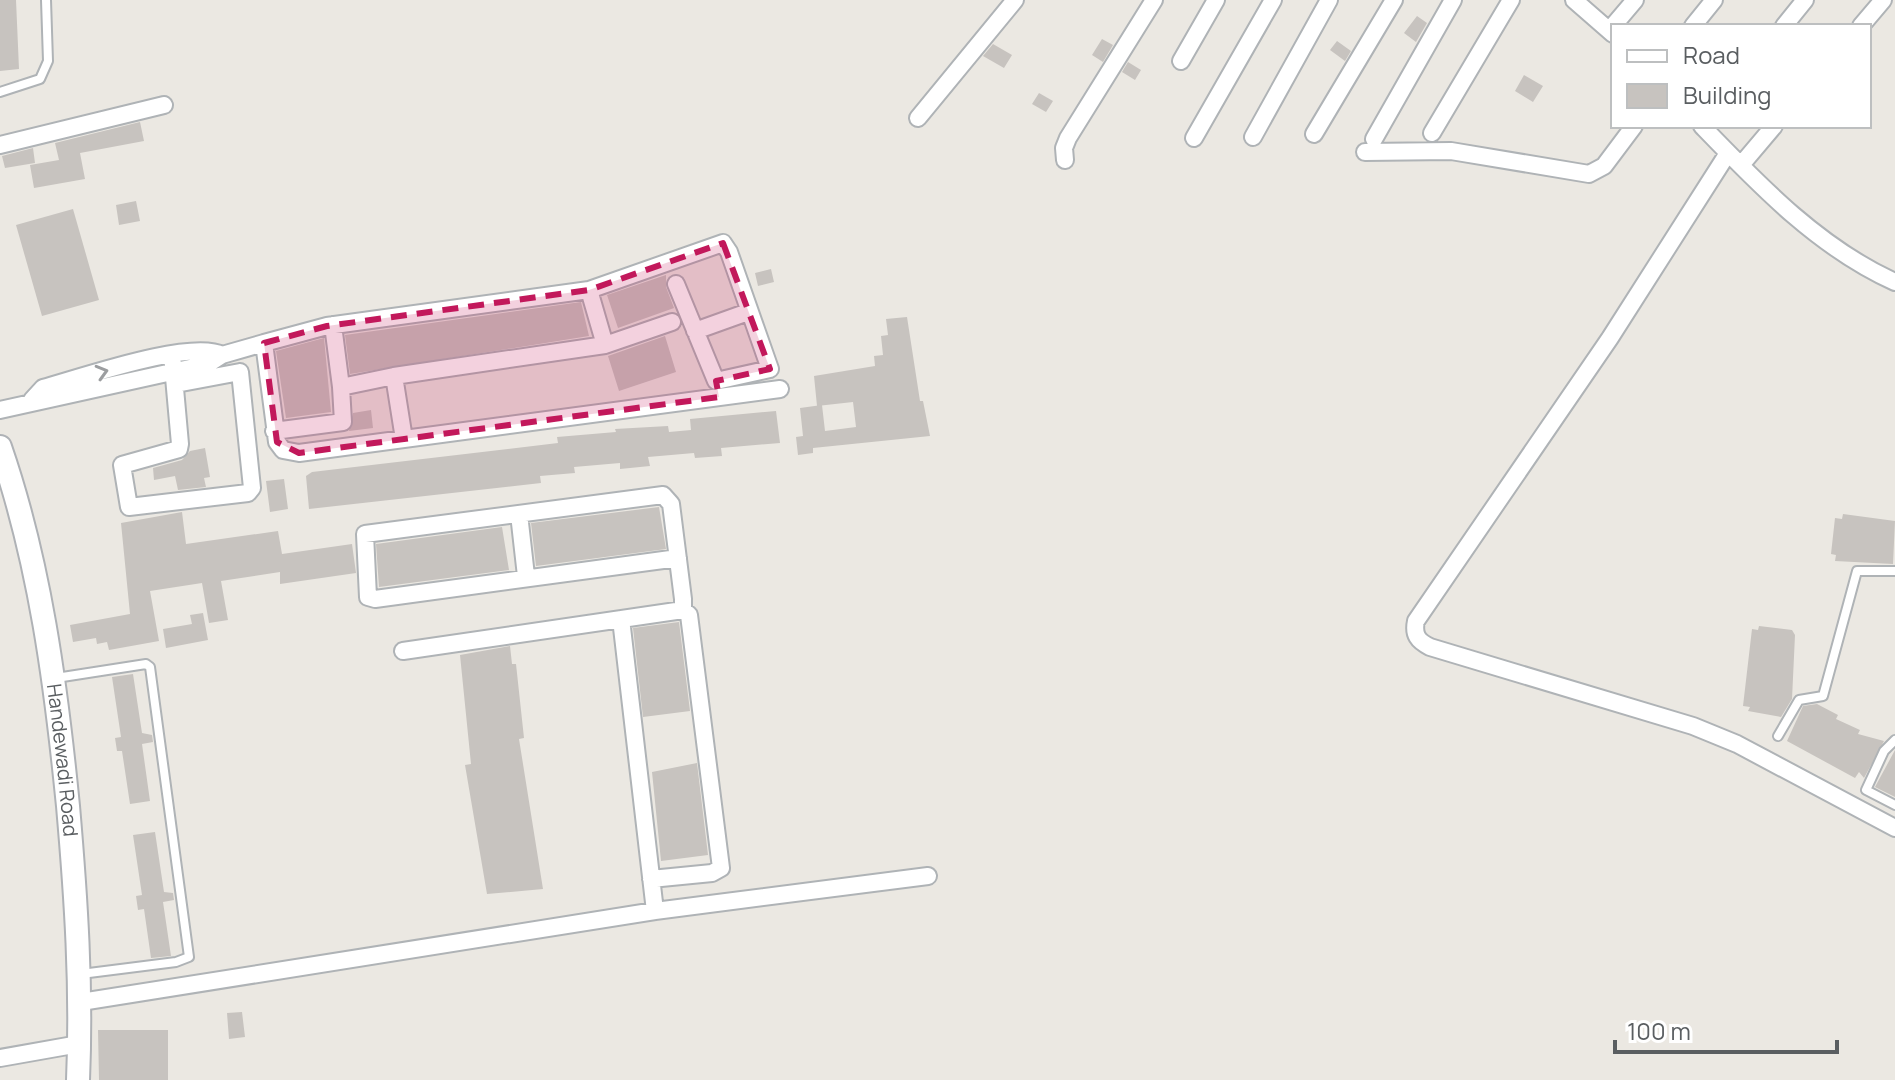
<svg xmlns="http://www.w3.org/2000/svg" width="1895" height="1080" font-family="Manrope,sans-serif">
<rect width="100%" height="100%" fill="#ebe8e2"/>
<!-- building -->
<path fill="#c7c3bf" d="M 0,0 L 16,0 L 19,69 L 0,71 Z
M 1417,16 L 1427,23 L 1416,42 L 1404,33 Z
M 1102,39 L 1113,45 L 1103,62 L 1092,55 Z
M 1337,41 L 1351,51 L 1345,61 L 1330,50 Z
M 993,44 L 1012,55 L 1004,68 L 983,56 Z
M 1128,62 L 1141,70 L 1135,80 L 1122,72 Z
M 1524,75 L 1543,86 L 1533,102 L 1515,91 Z
M 1039,93 L 1053,101 L 1046,112 L 1032,104 Z
M 140,122 L 144,141 L 80,153 L 85,179 L 34,188 L 30,165 L 59,160 L 55,143 Z
M 33,148 L 35,163 L 5,168 L 2,156 Z
M 136,201 L 140,221 L 119,225 L 116,205 Z
M 73,209 L 99,300 L 42,316 L 16,225 Z
M 771,269 L 774,282 L 758,286 L 755,273 Z
M 666,275 L 666,287 L 674,308 L 618,328 L 607,295 Z
M 581,302 L 589,336 L 350,374 L 345,335 Z
M 907,317 L 920,401 L 923,401 L 930,436 L 813,448 L 813,453 L 798,455 L 796,437 L 803,436 L 800,408 L 822,405 L 825,431 L 856,427 L 853,402 L 817,406 L 814,376 L 875,366 L 874,356 L 883,355 L 881,336 L 888,335 L 886,319 Z
M 665,336 L 676,372 L 619,391 L 608,356 Z
M 324,338 L 331,412 L 286,418 L 276,351 Z
M 371,410 L 373,428 L 349,431 L 353,413 Z
M 776,411 L 780,443 L 721,448 L 722,456 L 695,458 L 694,453 L 648,457 L 650,466 L 620,469 L 620,463 L 574,467 L 575,473 L 540,476 L 541,483 L 309,509 L 306,476 L 312,472 L 558,443 L 557,437 L 616,432 L 615,429 L 668,426 L 669,432 L 691,430 L 690,419 Z
M 205,448 L 210,477 L 204,478 L 206,487 L 178,490 L 175,476 L 154,480 L 153,468 L 182,460 L 190,451 Z
M 284,479 L 288,509 L 270,512 L 266,481 Z
M 659,507 L 666,549 L 536,566 L 531,523 Z
M 182,512 L 186,544 L 278,531 L 282,554 L 352,544 L 356,573 L 280,584 L 280,572 L 221,581 L 228,620 L 209,623 L 202,583 L 150,591 L 159,641 L 109,650 L 107,642 L 97,644 L 96,638 L 73,642 L 70,625 L 130,614 L 121,523 Z
M 1843,514 L 1895,521 L 1893,564 L 1835,561 L 1836,555 L 1831,554 L 1835,518 L 1842,519 Z
M 502,527 L 509,570 L 379,587 L 376,544 Z
M 203,613 L 208,640 L 166,648 L 163,629 L 192,624 L 190,615 Z
M 679,622 L 690,711 L 643,717 L 633,628 Z
M 1759,626 L 1792,630 L 1795,635 L 1792,699 L 1781,717 L 1748,711 L 1750,707 L 1743,706 L 1752,629 L 1758,630 Z
M 510,646 L 512,664 L 516,664 L 524,738 L 519,739 L 543,889 L 487,894 L 465,765 L 471,764 L 460,655 Z
M 133,674 L 142,733 L 152,735 L 153,742 L 142,744 L 150,801 L 130,804 L 122,751 L 117,751 L 115,738 L 121,737 L 112,677 Z
M 1817,704 L 1838,715 L 1836,719 L 1860,730 L 1858,734 L 1884,741 L 1864,778 L 1859,772 L 1855,778 L 1787,741 L 1803,706 Z
M 1895,750 L 1895,797 L 1875,787 Z
M 697,763 L 708,855 L 661,861 L 652,772 Z
M 155,832 L 164,892 L 173,893 L 174,900 L 163,902 L 171,956 L 151,958 L 144,909 L 138,910 L 136,896 L 142,895 L 133,835 Z
M 242,1012 L 245,1037 L 229,1039 L 227,1013 Z
M 98,1030 L 168,1030 L 168,1080 L 99,1080 Z"/>
<g fill="none" stroke-linecap="round" stroke-linejoin="round">
<defs>
<path id="service" d="M 0,92 L 40,79 L 48,61 L 46,0
M 56,678 L 146,664 L 150,667 L 189,957 L 176,962 L 81,974
M 1778,736 L 1799,700 L 1823,696 L 1857,571 L 1895,571
M 1895,740 L 1884,751 L 1866,790 L 1895,805"/>
<path id="minor" d="M 1574,0 L 1613,34
M 1613,26 L 1635,0
M 1693,26 L 1714,0
M 1784,26 L 1805,0
M 1861,26 L 1883,0
M 1181,61 L 1216,0
M 918,118 L 1015,0
M 1702,126 C 1759,185 1819,248 1895,282
M 1432,133 L 1511,0
M 1314,134 L 1394,0
M 1253,137 L 1329,0
M 1194,138 L 1273,0
M 1374,139 L 1453,0
M 0,145 L 164,105
M 1365,152 L 1451,151 L 1589,174 L 1604,166 L 1634,126
M 1728,153 L 1610,338 L 1416,621 C 1413,635 1418,641 1430,647 L 1693,726 L 1737,744 L 1895,828
M 1065,160 L 1064,148 L 1068,138 L 1154,0
M 1741,165 L 1774,126
M 589,290 L 605,345 L 672,322
M 333,325 L 341,387 L 394,376
M 695,331 L 748,312
M 264,343 L 327,326 L 589,290 L 723,243 L 729,252 L 770,369 L 716,381 L 676,284
M 172,355 L 180,444 L 179,449 L 122,465 L 129,507 L 248,493 L 252,488 L 240,372 L 176,384
M 32,400 L 43,388 C 80,378 191,339 222,355
M 0,410 L 208,364 L 222,355 L 264,343 L 277,442 L 283,450 L 299,453 L 780,389
M 274,431 L 343,422 L 341,387
M 404,439 L 394,376 L 605,345
M 519,514 L 526,576
M 621,619 L 655,911
M 403,651 L 683,610 L 683,599 L 671,504 L 663,495 L 365,534 L 368,597 L 375,599 L 678,558
M 651,879 L 712,873 L 721,868 L 689,615 L 683,610
M 81,1002 L 655,911 L 928,876
M 0,1058 L 79,1044"/>
<g id="secondary">
<path id="s1" d="M 0,447 C 40,563 56,685 68,806 C 76,898 82,987 78,1080"/>
</g>
</defs>
<!-- service casing -->
<use href="#service" stroke="#afb3b6" stroke-width="12"/>
<!-- minor casing -->
<use href="#minor" stroke="#afb3b6" stroke-width="20"/>
<!-- secondary casing -->
<use href="#secondary" stroke="#afb2b6" stroke-width="26"/>
<!-- service -->
<use href="#service" stroke="#fff" stroke-width="8"/>
<!-- minor -->
<use href="#minor" stroke="#fff" stroke-width="16"/>
<!-- secondary -->
<use href="#secondary" stroke="#fff" stroke-width="22"/>
</g>
<!-- one-way arrows -->
<defs><path id="oneway-chevron" d="M-2-3.5L2.5 0L-2 3.5" fill="none" stroke-width="1.6" stroke-linecap="round" stroke-linejoin="round" transform="scale(2)"/></defs>
<use stroke="#9c9ea0" href="#oneway-chevron" transform="translate(102 372) rotate(-16)"/>
<!-- marked area -->
<path fill="#c2185b" fill-opacity="0.2" stroke="#c2185b" stroke-width="6" stroke-dasharray="16 10" stroke-linejoin="round" d="M 723,243 L 770,369 L 716,381 L 719,397 L 299,453 L 277,442 L 264,343 L 327,326 L 589,290 Z"/>
<g text-anchor="middle" stroke-width="6" stroke-linejoin="round" paint-order="stroke">
<!-- street labels -->
<g font-size="20" fill="#5a5e61" stroke="#fff">
<text dy="7" stroke="none"><textPath href="#s1" startOffset="320">Handewadi Road</textPath></text>
</g>
</g>
<!-- legend -->
<rect x="1611" y="24" width="260" height="104" fill="#ffffff" stroke="#bdbfc0" stroke-width="2"/>
<rect x="1627" y="50" width="40" height="12" fill="#ffffff" stroke="#bdbfc0" stroke-width="2"/>
<text x="1683" y="64" font-size="24" fill="#5a5e61">Road</text>
<rect x="1627" y="84" width="40" height="24" fill="#c7c3bf" stroke="#bdbfc0" stroke-width="2"/>
<text x="1683" y="104" font-size="24" fill="#5a5e61">Building</text>
<!-- scale -->
<path d="M1615 1040v12h222v-12" fill="none" stroke="#5a5e61" stroke-width="4"/>
<text x="1627" y="1040" font-size="24" fill="#5a5e61" stroke="#ffffff" stroke-width="6" paint-order="stroke">100 m</text>
</svg>
